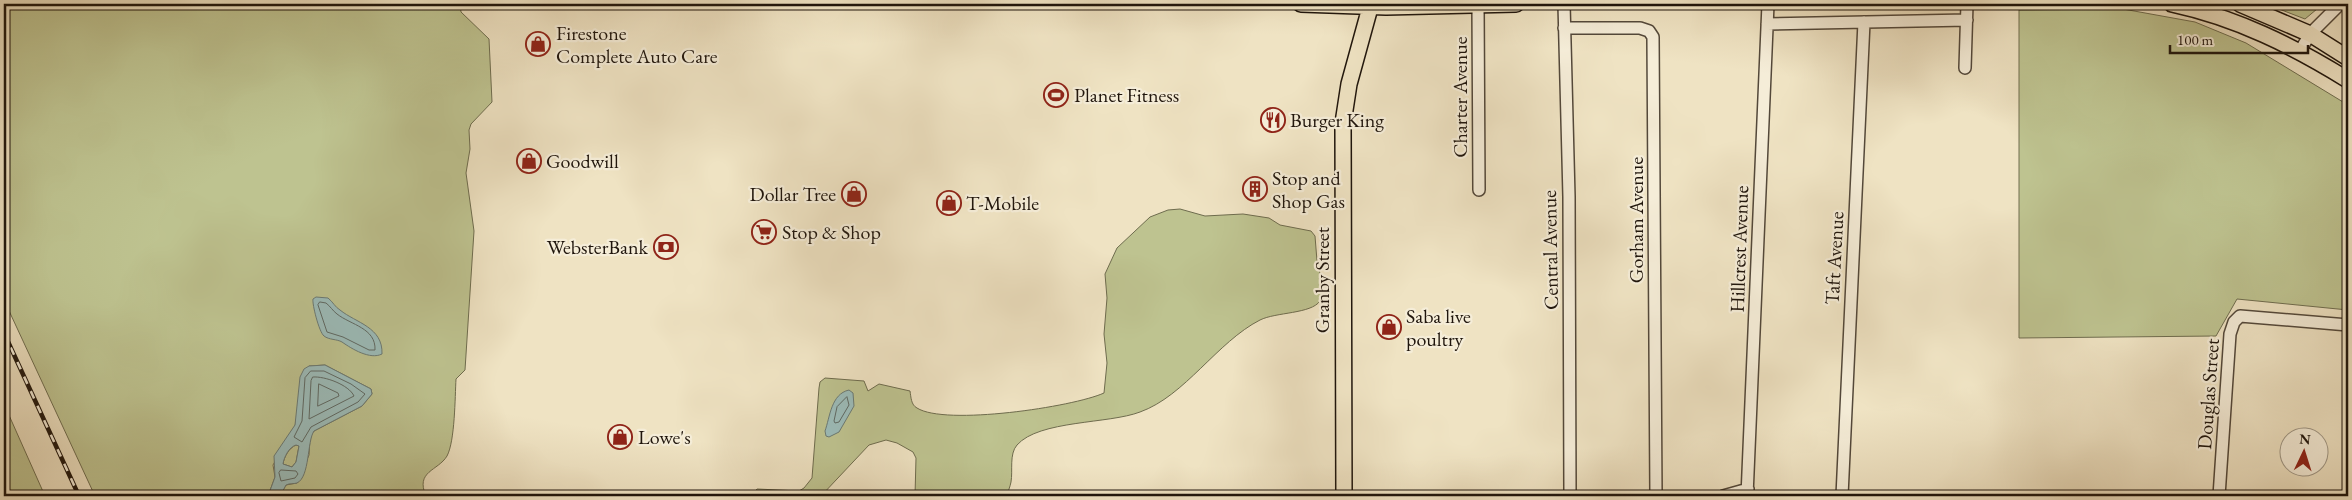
<svg xmlns="http://www.w3.org/2000/svg" width="2352" height="500" font-family="'EB Garamond',serif">
<rect width="100%" height="100%" fill="#efe3c3"/>
<filter id="stains"><feTurbulence type="fractalNoise" baseFrequency=".004" numOctaves="4"/><feColorMatrix values="0 0 0 0 .2 0 0 0 0 .09 0 0 0 0 .02 0 0 0 .5 -.17"/></filter>
<radialGradient id="worn" r=".72"><stop offset=".6" stop-color="#630" stop-opacity="0"/><stop offset="1" stop-color="#630" stop-opacity=".3"/></radialGradient>
<!-- green -->
<path fill="#bec390" stroke="#6e6c4e" d="M 4,4 L 460,4 L 461,12 L 489,39 L 492,102 L 471,124 L 469,130 L 470,149 L 466,173 L 474,231 L 465,370 L 456,379 C 455,397 455,441 447,456 C 438,471 415,471 426,496 L 280,496 L 286,485 L 297,483 L 309,455 L 310,436 L 314,431 L 362,406 L 372,394 L 371,389 L 325,365 L 309,366 L 295,426 L 273,465 L 275,477 L 268,496 L 95,496 L 4,300 Z
M 2266,4 L 2323,4 L 2305,19 Z
M 2346,4 L 2348,4 L 2348,46 L 2344,42 Z
M 2123,9 L 2195,22 L 2246,43 L 2348,105 L 2348,310 L 2237,299 L 2216,336 L 2019,338 L 2019,10 Z
M 1180,209 L 1205,216 L 1243,214 L 1269,218 L 1280,225 L 1311,231 L 1315,236 L 1317,261 L 1323,286 L 1320,301 C 1311,314 1276,312 1260,320 C 1217,342 1185,396 1140,412 C 1109,424 1039,420 1017,445 C 1009,454 1013,471 1011,482 C 1010,487 1008,492 1006,496 L 915,496 L 916,458 L 913,452 L 897,443 L 886,440 L 869,445 L 821,496 L 751,496 L 757,489 L 799,491 L 804,488 L 812,478 L 819,388 L 820,382 L 825,378 L 864,381 L 868,391 L 879,384 L 910,391 C 911,397 911,405 917,408 C 945,426 1073,407 1104,393 L 1107,363 L 1104,334 L 1107,298 L 1105,274 L 1117,248 L 1150,217 L 1168,210 Z
M 4,404 L 45,496 L 4,496 Z
M 296,445 L 299,446 L 296,462 L 292,467 L 283,464 C 284,457 289,448 296,445 Z"/>
<!-- water -->
<path fill="#9cbdbb" stroke="#6a7a75" fill-rule="evenodd" d="M 316,297 L 328,298 C 333,302 335,307 340,310 C 356,323 383,327 382,354 C 370,360 352,349 342,342 C 337,339 329,340 324,336 C 319,332 312,304 313,299 Z
M 325,365 L 371,389 L 372,394 L 362,406 L 314,431 C 307,441 310,477 297,483 C 294,484 290,483 286,485 L 280,496 L 268,496 L 275,477 L 274,456 L 295,425 L 300,377 L 304,369 L 309,366 ZM 296,445 L 299,446 L 296,462 L 292,467 L 283,464 C 284,457 289,447 296,445 Z
M 849,390 L 853,393 L 854,406 L 839,432 L 829,437 L 826,436 L 825,431 C 830,417 831,394 849,390 Z"/>
<g fill="none" stroke-linecap="round" stroke-linejoin="round">
<!-- shore -->
<path stroke="#5e6964" stroke-width="1" d="M 320,302 L 326,303 C 330,306 333,311 337,314 C 351,325 376,328 375,350 L 369,350 L 343,337 L 327,332 L 318,305 Z
M 311,371 L 324,371 L 351,384 L 365,394 L 358,402 L 311,427 L 302,442 L 294,437 L 302,421 L 305,378 Z
M 313,377 C 325,376 349,385 354,396 L 309,419 L 311,381 Z
M 319,384 L 338,393 L 339,396 L 318,406 Z
M 847,397 L 849,405 L 839,422 L 835,423 L 834,421 L 837,407 Z
M 281,470 L 296,471 L 298,474 L 295,478 L 281,481 L 279,473 Z"/>
<defs>
<path id="minor" d="M 1564,4 L 1569,197 L 1570,496
M 1478,5 L 1479,190
M 1767,24 L 1967,20
M 1564,28 L 1640,28 L 1649,31 L 1653,37 L 1656,496
M 2300,51 L 2310,34 L 2340,4
M 1965,68 L 1967,4
M 1723,496 L 1748,489
M 1747,496 L 1768,4
M 1842,496 L 1864,22
M 2219,496 L 2230,334 L 2234,322 L 2240,316 L 2348,325"/>
<path id="major" d="M 1301,4 L 1386,7 L 1516,4
M 2172,4 C 2237,18 2293,46 2348,80
M 2240,4 L 2310,34 L 2348,58
M 1344,496 L 1343,123 L 1349,84 L 1371,4"/>
</defs>
<!-- minor casing -->
<use href="#minor" stroke="#53483a" stroke-width="14"/>
<!-- major casing -->
<use href="#major" stroke="#1f150c" stroke-width="18"/>
<!-- minor -->
<use href="#minor" stroke="#f5edd8" stroke-width="11"/>
<!-- major -->
<use href="#major" stroke="#efe3c3" stroke-width="15"/>
<defs>
<path id="rail" d="M 4,333 L 79,496"/>
</defs>
<!-- rail casing -->
<use href="#rail" stroke="#1f150c" stroke-width="4.5"/>
<!-- rail -->
<use href="#rail" stroke="#f5edd8" stroke-width="2.5" stroke-dasharray="8" stroke-linecap="butt"/>
</g>
<!-- icons -->
<defs>
<symbol id="shop-ring" viewBox="-11 -11 22 22"><circle r="9.5" fill="#f5edd8" stroke="#8f2418" stroke-width="1.5"/><path d="M-5-2.5h2.3a2.7 3.5 0 0 1 5.4 0H5L5.5 6h-11ZM-1.5-2.5h3a1.5 2.3 0 0 0-3 0Z" fill="#8f2418"/></symbol>
<symbol id="stadium-ring" viewBox="-11 -11 22 22"><circle r="9.5" fill="#f5edd8" stroke="#8f2418" stroke-width="1.5"/><path d="M0-5a6.5 5 0 1 0 0 10a6.5 5 0 1 0 0-10ZM-3.5-1.8h7v3.6h-7Z" fill="#8f2418"/></symbol>
<symbol id="restaurant-ring" viewBox="-11 -11 22 22"><circle r="9.5" fill="#f5edd8" stroke="#8f2418" stroke-width="1.5"/><path d="M-5-6h1v4h1v-4h1v4h1v-4h1v5L-1.5 .5V6h-2V.5L-5-1ZM5-6V6H3V1.5H1.5Q1.5-4 5-6Z" fill="#8f2418"/></symbol>
<symbol id="building-ring" viewBox="-11 -11 22 22"><circle r="9.5" fill="#f5edd8" stroke="#8f2418" stroke-width="1.5"/><path d="M-4-6H4V6H1V3H-1V6H-4ZM-2.5-4.3h1.7v1.8h-1.7ZM.8-4.3h1.7v1.8H.8ZM-2.5-1h1.7V.8h-1.7ZM.8-1h1.7V.8H.8Z" fill="#8f2418"/></symbol>
<symbol id="supermarket-ring" viewBox="-11 -11 22 22"><circle r="9.5" fill="#f5edd8" stroke="#8f2418" stroke-width="1.5"/><path d="M-6-5.5h2.5l.6 2H6L4.5 2H-2.5L-4.4-4H-6ZM-1.5 3.2a1.3 1.3 0 1 0 .1 0ZM3 3.2a1.3 1.3 0 1 0 .1 0Z" fill="#8f2418"/></symbol>
<symbol id="bank-ring" viewBox="-11 -11 22 22"><circle r="9.5" fill="#f5edd8" stroke="#8f2418" stroke-width="1.5"/><path d="M-6-4H6V4H-6ZM0-2.3a2.3 2.3 0 1 0 0 4.6a2.3 2.3 0 1 0 0-4.6Z" fill="#8f2418"/></symbol>
</defs>
<g fill-rule="evenodd">
<use href="#shop-ring" x="524" y="30" width="28" height="28"/>
<use href="#stadium-ring" x="1042" y="81" width="28" height="28"/>
<use href="#restaurant-ring" x="1259" y="106" width="28" height="28"/>
<use href="#shop-ring" x="515" y="147" width="28" height="28"/>
<use href="#building-ring" x="1241" y="175" width="28" height="28"/>
<use href="#shop-ring" x="840" y="180" width="28" height="28"/>
<use href="#shop-ring" x="935" y="189" width="28" height="28"/>
<use href="#supermarket-ring" x="750" y="218" width="28" height="28"/>
<use href="#bank-ring" x="652" y="233" width="28" height="28"/>
<use href="#shop-ring" x="1375" y="313" width="28" height="28"/>
<use href="#shop-ring" x="606" y="423" width="28" height="28"/>
</g>
<g text-anchor="middle" stroke-width="4.5" stroke-linejoin="round" paint-order="stroke">
<!-- poi labels -->
<g font-size="20" fill="#1f150c" stroke="#f5edd8" text-anchor="start">
<text x="556" y="40">Firestone<tspan x="556" dy="23">Complete Auto Care</tspan></text>
<text x="1074" y="102">Planet Fitness</text>
<text x="1290" y="127">Burger King</text>
<text x="546" y="168">Goodwill</text>
<text x="1272" y="185">Stop and<tspan x="1272" dy="23">Shop Gas</tspan></text>
<text x="836" y="201" text-anchor="end">Dollar Tree</text>
<text x="966" y="210">T-Mobile</text>
<text x="782" y="239">Stop &amp; Shop</text>
<text x="648" y="254" text-anchor="end">WebsterBank</text>
<text x="1406" y="323">Saba live<tspan x="1406" dy="23">poultry</tspan></text>
<text x="638" y="444">Lowe's</text>
</g>
<!-- street labels -->
<g font-size="20" fill="#1f150c" stroke="#f5edd8">
<text transform="translate(1460 97) rotate(-90)" y="7">Charter Avenue</text>
<text transform="translate(1636 220) rotate(-90)" y="7">Gorham Avenue</text>
<text transform="translate(1739 249) rotate(-88)" y="7">Hillcrest Avenue</text>
<text transform="translate(1550 250) rotate(-91)" y="7">Central Avenue</text>
<text transform="translate(1834 258) rotate(-87)" y="7">Taft Avenue</text>
<text transform="translate(1322 280) rotate(-90)" y="7">Granby Street</text>
<text transform="translate(2208 394) rotate(-86)" y="7">Douglas Street</text>
</g>
</g>
<!-- margin -->
<rect width="2352" height="500" fill="none" stroke="#efe3c3" stroke-width="20"/>
<rect x="5" y="5" width="2342" height="490" fill="none" stroke="#1f150c" stroke-width="2.5"/>
<rect x="10" y="10" width="2332" height="480" fill="none" stroke="#1f150c"/>
<!-- north arrow -->
<g transform="translate(2304 452) rotate(4)"><circle r="24" fill="#f5edd8" stroke="#9f9786"/>
<path d="M0-4L9 19L0 12L-9 19Z" fill="#8f2418"/>
<text y="-8" font-size="14" font-weight="bold" text-anchor="middle" fill="#1f150c">N</text>
</g>
<!-- scale -->
<path d="M2170 45v8h138v-8" fill="none" stroke="#1f150c" stroke-width="2.5"/>
<text x="2177" y="45" font-size="15" fill="#1f150c" stroke="#f5edd8" stroke-width="4" paint-order="stroke">100 m</text>
<rect width="100%" height="100%" filter="url(#stains)"/>
<rect width="100%" height="100%" fill="url(#worn)"/>
</svg>
